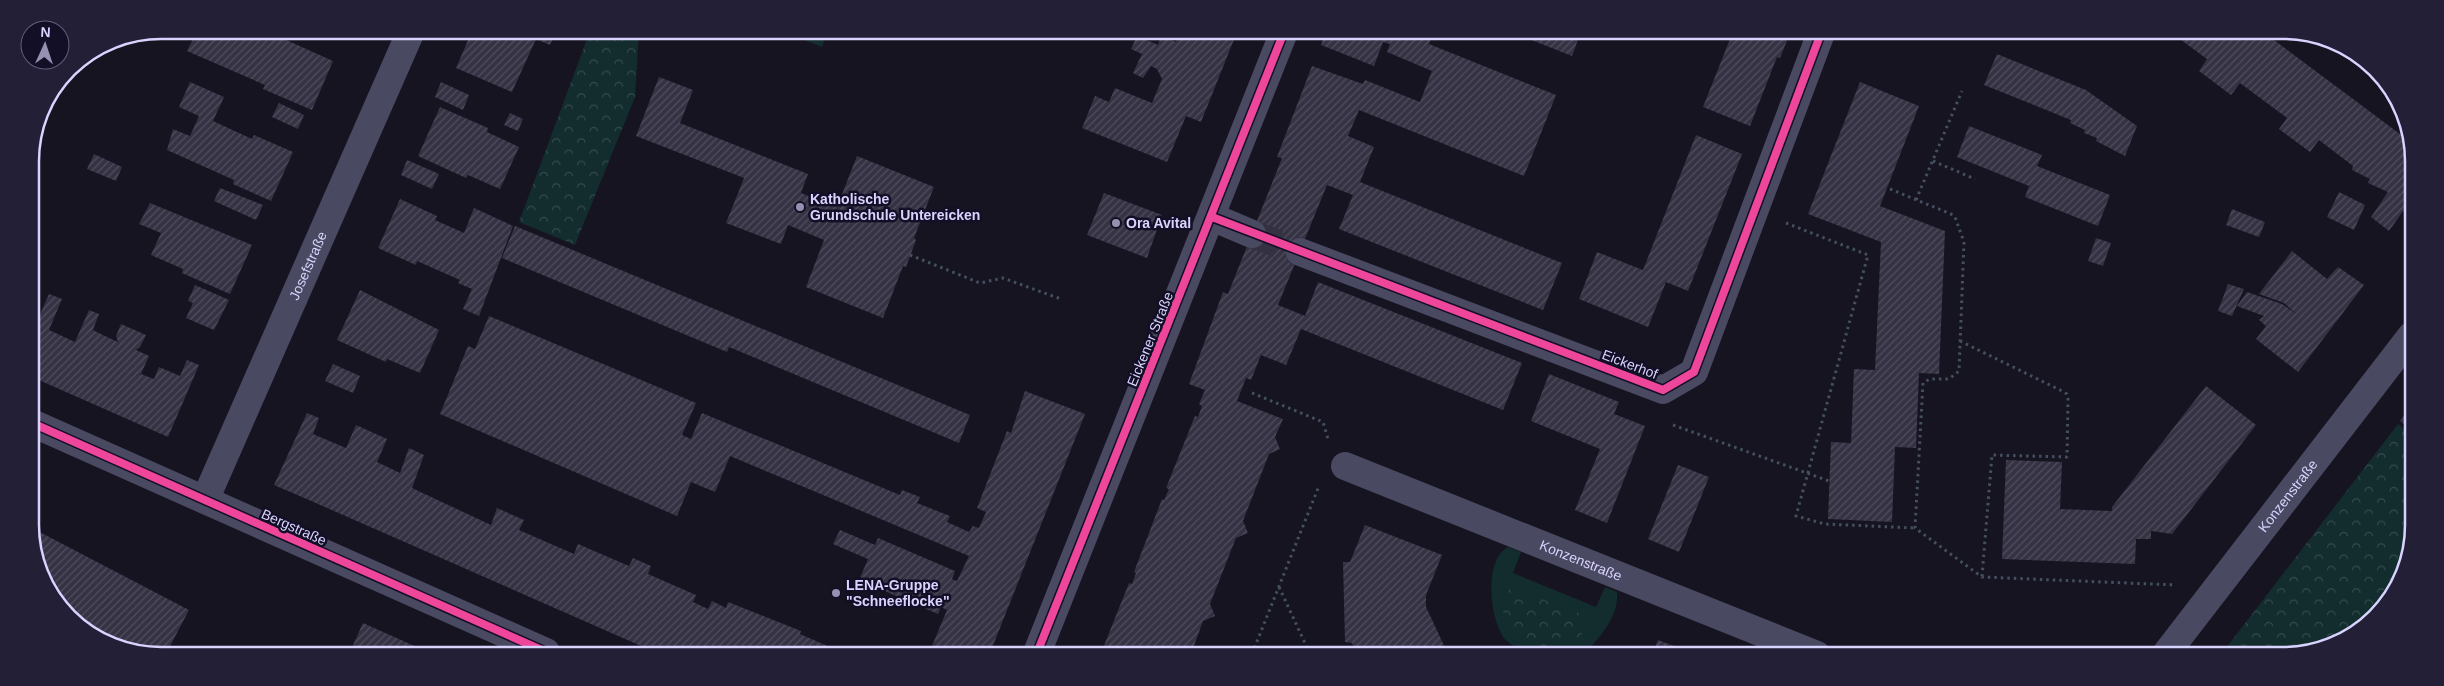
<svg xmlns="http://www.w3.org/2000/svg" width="2444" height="686" font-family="Helvetica,sans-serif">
<defs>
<pattern id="park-crowns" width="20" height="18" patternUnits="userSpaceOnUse" patternTransform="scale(1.25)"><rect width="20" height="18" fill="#132c2d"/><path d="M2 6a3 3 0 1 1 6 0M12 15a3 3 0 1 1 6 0" fill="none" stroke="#354a4c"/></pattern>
<pattern id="building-hatch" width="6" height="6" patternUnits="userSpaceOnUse" patternTransform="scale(1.25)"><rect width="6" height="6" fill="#343243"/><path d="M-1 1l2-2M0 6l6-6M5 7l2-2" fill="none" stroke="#514f5f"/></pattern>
</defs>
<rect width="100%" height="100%" fill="#161421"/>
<!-- green -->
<path fill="#132c2d" d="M 792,31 L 824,31 L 827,33 L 822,47 L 797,37 L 798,34 Z
M 1508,547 L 1521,552 L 1513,573 L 1596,607 L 1605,587 L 1617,592 C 1619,617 1601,636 1585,653 C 1564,659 1523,656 1507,641 C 1489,624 1483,559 1508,547 Z"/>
<!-- park -->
<path fill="url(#park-crowns)" d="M 590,31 L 639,31 L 635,97 L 575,245 L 519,222 Z
M 2398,424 L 2410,433 L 2410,559 L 2369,624 L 2333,646 L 2292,656 L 2220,656 Z
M 1516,589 L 1579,613 L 1585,618 L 1586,629 C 1548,674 1485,629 1508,590 Z"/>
<!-- building -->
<path fill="url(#building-hatch)" d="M 225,30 L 264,30 L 333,61 L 312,110 L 263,89 L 265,85 L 187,51 L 197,31 L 220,40 Z
M 472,31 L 550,31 L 555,33 L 550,45 L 536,39 L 512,92 L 456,68 Z
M 1180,32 L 1237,32 L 1201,122 L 1186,116 L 1167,162 L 1082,128 L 1095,96 L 1109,102 L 1115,88 L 1152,103 L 1162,79 L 1157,69 L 1151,66 L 1143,78 L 1133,73 L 1142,54 L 1131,49 L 1137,36 L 1158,45 L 1161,36 L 1176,42 Z
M 1326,32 L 1433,33 L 1429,44 L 1556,95 L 1524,176 L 1359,110 L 1348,136 L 1374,147 L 1360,182 L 1562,263 L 1543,310 L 1339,229 L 1353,195 L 1327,185 L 1278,305 L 1305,316 L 1318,282 L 1522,363 L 1503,410 L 1301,329 L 1286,365 L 1261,355 L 1251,380 L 1246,378 L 1237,401 L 1283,419 L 1275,437 L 1280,449 L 1269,454 L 1243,521 L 1248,533 L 1236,538 L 1210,604 L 1215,616 L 1203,621 L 1191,654 L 1101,653 L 1129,583 L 1132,584 L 1136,573 L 1134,572 L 1162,499 L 1164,500 L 1169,489 L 1166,488 L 1195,416 L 1198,417 L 1202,406 L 1199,404 L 1205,390 L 1189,384 L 1223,292 L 1228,294 L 1282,158 L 1277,157 L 1312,66 L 1363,84 L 1365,80 L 1420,102 L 1432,71 L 1387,52 L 1390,44 L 1383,42 L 1374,66 L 1321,45 Z
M 1514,33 L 1568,33 L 1579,37 L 1572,56 Z
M 1736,33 L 1790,33 L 1780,58 L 1777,57 L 1750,126 L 1703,107 L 1730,39 L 1734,39 Z
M 2173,34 L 2266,34 L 2412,143 L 2411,217 L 2403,211 L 2389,231 L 2371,217 L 2388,192 L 2368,183 L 2370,179 L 2352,170 L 2353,166 L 2319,140 L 2310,152 L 2279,129 L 2287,118 L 2240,83 L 2231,95 L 2199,71 L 2207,59 Z
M 1997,54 L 2086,90 L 2137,126 L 2125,156 L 2096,141 L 2097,138 L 2084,133 L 2085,130 L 2070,123 L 2071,120 L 1984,85 Z
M 659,77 L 693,90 L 680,123 L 808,174 L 801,193 L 837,207 L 857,156 L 934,187 L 914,238 L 916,240 L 906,267 L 903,266 L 883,318 L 806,287 L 824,240 L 788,225 L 781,244 L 726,223 L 744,178 L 636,136 Z
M 190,82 L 224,97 L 213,121 L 252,139 L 254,135 L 293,152 L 271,201 L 233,184 L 234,180 L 167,150 L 173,129 L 190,136 L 199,116 L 179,107 Z
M 441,82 L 469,95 L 463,110 L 435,97 Z
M 1860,82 L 1919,106 L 1880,206 L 1945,231 L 1939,374 L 1919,373 L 1916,448 L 1895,447 L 1892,522 L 1828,519 L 1831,442 L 1851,443 L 1854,369 L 1875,370 L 1881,242 L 1808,214 Z
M 279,103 L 304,115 L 298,129 L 272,117 Z
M 440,107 L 488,128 L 487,132 L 519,147 L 500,189 L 468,175 L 466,178 L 418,156 Z
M 510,113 L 523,119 L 518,131 L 504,125 Z
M 1969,126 L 2042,155 L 2037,166 L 2110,195 L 2098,226 L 2025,197 L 2029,186 L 1957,157 Z
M 1696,135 L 1742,154 L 1688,291 L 1666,282 L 1648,327 L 1579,299 L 1597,252 L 1643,270 Z
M 94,154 L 122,167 L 116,181 L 87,169 Z
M 407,160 L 439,174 L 432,189 L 401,175 Z
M 220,188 L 263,205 L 256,220 L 214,201 Z
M 2339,192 L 2365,205 L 2354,230 L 2327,217 Z
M 1104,193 L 1162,215 L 1147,258 L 1087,235 Z
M 400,199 L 437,216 L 435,220 L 464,233 L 474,208 L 513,226 L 479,316 L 463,309 L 472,289 L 458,283 L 460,280 L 417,261 L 416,265 L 378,248 Z
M 150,203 L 252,245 L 230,294 L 182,273 L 183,269 L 151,255 L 161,233 L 139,224 Z
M 2232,209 L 2265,222 L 2259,237 L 2226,225 Z
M 515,226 L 970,415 L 959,443 L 729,347 L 727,352 L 502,258 Z
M 2096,238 L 2111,243 L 2103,266 L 2088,261 Z
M 2292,251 L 2327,279 L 2338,267 L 2364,285 L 2298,372 L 2256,339 L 2266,326 L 2259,320 L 2264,316 L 2237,306 L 2247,292 L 2282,304 L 2296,314 L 2284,303 L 2259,294 Z
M 2228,284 L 2244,289 L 2232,316 L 2218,311 Z
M 195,285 L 229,300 L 214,330 L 186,318 L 193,303 L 188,301 Z
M 360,290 L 439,330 L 420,373 L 387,359 L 386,362 L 337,340 Z
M 49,294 L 62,299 L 49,330 L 75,342 L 89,310 L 99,314 L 93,330 L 105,336 L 118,342 L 116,336 L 121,324 L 146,335 L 140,347 L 136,350 L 149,356 L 141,374 L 154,379 L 159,367 L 180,376 L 187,360 L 199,365 L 168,437 L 32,377 L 31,322 L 36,324 Z
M 489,316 L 696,403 L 682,435 L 691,439 L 702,413 L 900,495 L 902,490 L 920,497 L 917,503 L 950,516 L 947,522 L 969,532 L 973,526 L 979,528 L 986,512 L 977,508 L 1007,431 L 1011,433 L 1025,391 L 1085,414 L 990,653 L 929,653 L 947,610 L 941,607 L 938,614 L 859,580 L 868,559 L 833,544 L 840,530 L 875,545 L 878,538 L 955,571 L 952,579 L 957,581 L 969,556 L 730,456 L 715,492 L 691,482 L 677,516 L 440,414 L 468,346 L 475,349 Z
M 333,364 L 360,376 L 353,393 L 325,381 Z
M 1549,374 L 1619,402 L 1614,414 L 1645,426 L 1607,523 L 1575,510 L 1600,449 L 1531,421 Z
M 2206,386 L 2256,425 L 2172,534 L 2151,531 L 2151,539 L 2136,539 L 2135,564 L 2002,559 L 2006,460 L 2062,462 L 2060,509 L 2112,511 L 2112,507 Z
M 2410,408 L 2410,429 L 2400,421 Z
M 307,413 L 319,418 L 313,434 L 346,448 L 356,425 L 387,439 L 377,462 L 400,473 L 409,448 L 424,455 L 412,488 L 491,525 L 497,508 L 524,520 L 519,530 L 574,554 L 578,544 L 629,566 L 633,558 L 651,566 L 648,574 L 696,595 L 693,602 L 708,609 L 712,601 L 726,608 L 728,602 L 801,631 L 800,634 L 839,651 L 840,648 L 851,653 L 676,653 L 671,650 L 670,653 L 657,653 L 309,500 L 274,485 Z
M 1678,465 L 1709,477 L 1679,552 L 1648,539 Z
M 1365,525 L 1442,555 L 1426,595 L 1426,607 L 1448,654 L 1357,654 L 1352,643 L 1345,642 L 1343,562 L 1350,562 Z
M 32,528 L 189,610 L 167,652 L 127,652 L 63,612 L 32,551 Z
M 363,623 L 419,648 L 418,652 L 350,652 Z
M 1658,640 L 1695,654 L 1695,655 L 1652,655 Z"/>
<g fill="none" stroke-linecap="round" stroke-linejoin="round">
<!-- minor-tunnel -->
<path stroke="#333142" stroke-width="28" stroke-dasharray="28 14" stroke-linecap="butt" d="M 1252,234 L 1300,252"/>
<!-- path -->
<path stroke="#44505f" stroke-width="3" stroke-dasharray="2.5 4" stroke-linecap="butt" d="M 1933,161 L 1975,179
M 1890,189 L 1951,214 L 1955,217 L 1964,242 L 1959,371 L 1949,379 L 1930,379 L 1923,383 L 1915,528 L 1982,577 L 2176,585
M 1916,200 L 1962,91
M 1786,223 L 1868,255 L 1796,516 L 1825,524 L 1915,528
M 910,255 L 980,283 L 1003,278 L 1061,299
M 1960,341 L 2062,391 L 2067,394 L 2068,399 L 2067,457 L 1992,455 L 1982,576
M 1252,393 L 1323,422 L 1328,439
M 1673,425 L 1829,481
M 1279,587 L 1310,654
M 1252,654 L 1319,486"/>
<!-- minor -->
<g stroke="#4a4962" stroke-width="28">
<path d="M 1212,217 L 1252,234"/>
<path d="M 1300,252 L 1663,390 L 1694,372 L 1821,33"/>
<path d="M 32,423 L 546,652"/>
<path id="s1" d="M 1345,466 L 1817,655"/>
<path id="s2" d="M 205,500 L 411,31"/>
<path d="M 1037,653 L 1284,32"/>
<path id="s3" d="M 2165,655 L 2411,336"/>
</g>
<defs>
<path id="cycleway" d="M 1212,217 L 1663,390 L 1694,372 L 1821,33
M 32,423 L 546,652
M 1037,653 L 1284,32"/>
</defs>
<!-- cycleway casing -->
<use href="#cycleway" stroke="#130f26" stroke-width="11"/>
<!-- cycleway -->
<use href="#cycleway" stroke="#ed469a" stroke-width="8"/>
</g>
<!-- markers -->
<g fill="#9591b1" stroke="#130f26" stroke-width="2">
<circle cx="800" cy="207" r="5"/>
<circle cx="1116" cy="223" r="5"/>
<circle cx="836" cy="593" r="5"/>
</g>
<g text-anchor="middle" stroke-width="5" stroke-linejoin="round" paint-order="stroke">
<!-- poi labels -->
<g font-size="14" font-weight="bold" fill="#d9d4ff" stroke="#130f26" text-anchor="start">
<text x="810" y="204">Katholische<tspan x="810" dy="16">Grundschule Untereicken</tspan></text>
<text x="1126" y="228">Ora Avital</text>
<text x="846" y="590">LENA-Gruppe<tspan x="846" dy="16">"Schneeflocke"</tspan></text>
</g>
<!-- street labels -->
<g font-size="14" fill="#d9d4ff" stroke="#130f26">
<text dy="5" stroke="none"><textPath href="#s2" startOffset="256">Josefstraße</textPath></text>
<text transform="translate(1150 339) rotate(-68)" y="5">Eickener Straße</text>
<text transform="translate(1630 364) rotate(21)" y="5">Eickerhof</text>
<text dy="5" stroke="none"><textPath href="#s3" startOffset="201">Konzenstraße</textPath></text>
<text transform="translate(294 527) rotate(24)" y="5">Bergstraße</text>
<text dy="5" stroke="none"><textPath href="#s1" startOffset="254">Konzenstraße</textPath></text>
</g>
</g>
<!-- crop -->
<path d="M0 0H2444V686H0ZM161 39H2283A122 122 0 0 1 2405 161V525A122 122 0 0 1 2283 647H161A122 122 0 0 1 39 525V161A122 122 0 0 1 161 39Z" fill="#231f37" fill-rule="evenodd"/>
<path fill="none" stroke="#d9d4ff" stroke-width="2.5" d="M161 39H2283A122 122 0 0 1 2405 161V525A122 122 0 0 1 2283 647H161A122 122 0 0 1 39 525V161A122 122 0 0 1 161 39Z"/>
<!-- north arrow -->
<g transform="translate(45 45) rotate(3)"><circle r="24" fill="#130f26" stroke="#625e7d"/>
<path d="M0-4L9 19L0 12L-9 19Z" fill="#9591b1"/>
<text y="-8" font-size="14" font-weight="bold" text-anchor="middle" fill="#d9d4ff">N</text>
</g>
</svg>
